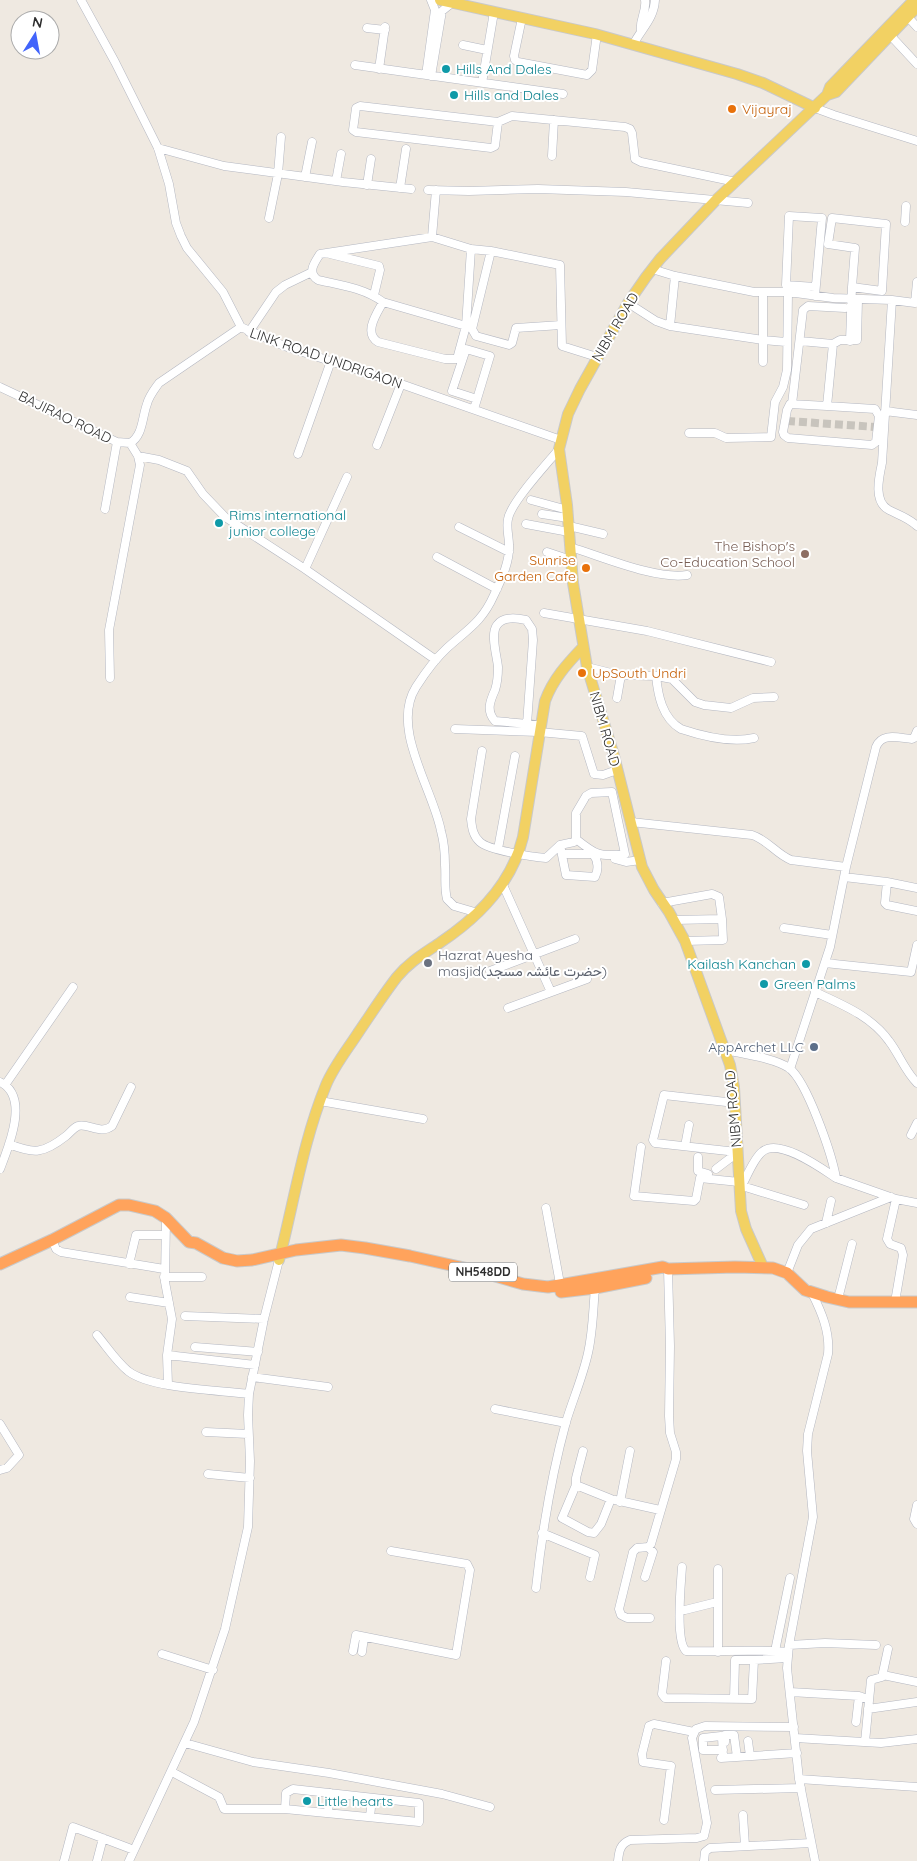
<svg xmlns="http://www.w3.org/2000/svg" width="917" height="1861" font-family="Quicksand,Vazirmatn,sans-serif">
<rect width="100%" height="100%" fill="#efe9e1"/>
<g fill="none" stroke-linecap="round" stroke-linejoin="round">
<!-- minor-tunnel -->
<path stroke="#c8c4bd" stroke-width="8" stroke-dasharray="8 4" stroke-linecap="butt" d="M 787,421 L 876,427"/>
<defs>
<path id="minor" d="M 81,0 L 115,62 L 158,148 L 169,184 L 176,223 L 181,236 L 187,248 L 223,292 L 241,327 L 284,346 L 401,384 L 561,440
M 907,16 L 917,27
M 522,18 L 514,56 L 515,60 L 518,62 L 587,75 L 592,70 L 597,34
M 367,28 L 385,30
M 641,31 C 639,20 647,11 645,0
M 890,35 L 917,64
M 463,45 L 487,50
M 633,45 C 641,29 654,19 655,0
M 355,65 L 563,94
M 379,69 L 385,27
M 426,75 L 435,10 L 431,0
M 431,76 L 442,11 L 452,3
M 482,83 L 494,12
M 815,108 L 834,115 L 917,141
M 498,122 L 495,146 L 491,148 L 356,132 L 353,130 L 356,108 L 360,106 L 498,122 L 512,116 L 625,127 L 630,129 L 632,133 L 635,159 L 641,162 L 736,182
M 158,148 L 224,166 L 343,182 L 411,189
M 552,156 L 554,120
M 305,177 L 312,142
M 336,181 L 341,154
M 367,185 L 371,159
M 400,188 L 406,149
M 428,190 L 469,191 L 538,189 L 626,192 L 748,203
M 269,218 L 278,174 L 281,137
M 905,222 L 906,206
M 432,237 L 436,190
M 491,251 L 472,329 L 476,336 L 509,345 L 512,343 L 516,328 L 561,325
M 330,254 L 379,266 L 380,270 L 374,295
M 652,269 L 675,276 L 754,292 L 788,292 L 833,298 L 892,300 L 915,303 L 917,282
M 675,276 L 670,326 L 763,340 L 763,292
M 815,296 L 822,218 L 789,216 L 786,285 L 815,287
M 892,300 L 882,463 C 879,477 873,502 889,510 C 899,515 909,518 917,526
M 383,302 C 364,288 340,285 318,280 C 307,273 314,263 320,254 L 432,237 L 471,249 L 491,251 L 560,265 L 562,346 L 597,357
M 628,303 L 656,321 L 670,326
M 466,326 L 383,302 C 377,313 363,333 378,342 L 445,359 L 457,359 L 466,326 L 471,249
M 249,332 L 276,292 L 285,285 L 312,272
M 800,341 L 833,344
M 850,341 L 852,287 L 882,291 L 886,224 L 832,218 L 828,244 L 855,248 L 852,287
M 763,362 L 763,340 L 786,342
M 0,387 L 117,442 L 130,443
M 792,404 L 803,310 L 808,306 L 845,308
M 827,406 L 875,409 L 879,416 L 876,442 L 872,445 L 788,438 L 784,435 L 783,432 L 787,410 L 790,404 L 827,406 L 833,344 L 840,340 L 857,340 L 858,300
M 474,409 L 490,356 L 466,349 L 452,391 L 477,399
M 885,411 L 917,415
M 689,433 L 715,433 L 726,438 L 771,437 L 775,402 L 783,387 L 787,370 L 788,292
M 130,443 C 143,436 142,417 147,404 C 149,396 154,390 159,383 L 241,327
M 377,445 L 401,384
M 298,454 L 331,361
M 138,456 L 159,460 L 187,471 L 203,494 L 225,517 L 305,569 L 436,660
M 531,500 L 568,510
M 105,509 L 117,442
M 542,514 L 568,518
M 526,524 L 569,532
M 569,526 L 603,534
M 459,527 L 509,552
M 570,547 C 601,556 656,580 687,575
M 547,552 L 571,560
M 437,557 L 497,589
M 305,569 L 347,477
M 544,613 L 647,631 L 771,662
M 587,667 L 619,675 L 656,676 C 658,695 662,718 681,729 C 702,736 732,743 754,738
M 656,676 L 672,679 L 695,702 L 704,705 L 731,708 L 753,698 L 774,697
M 110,678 L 109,630 L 140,465 L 138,456 L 130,443
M 617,698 L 621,675
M 527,724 L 533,640 L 532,629 L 526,620 C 517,618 503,616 497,625 C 490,634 497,656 498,667 C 498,673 497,684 495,690 C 490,701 486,711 495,721 L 540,725
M 455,729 L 539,732 L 582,736 L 594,774 L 603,775 L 617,770
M 482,751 L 471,819 C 472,828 473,836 480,842 C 488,850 533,857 546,858 L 560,845 L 574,842 L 576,839 L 576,813 L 586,796 L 591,793 L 612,792 L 625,854 C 599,857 596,855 576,839
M 631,822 L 752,835 C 768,840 776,854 791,860 L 846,867
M 560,845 L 566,875 L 595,877 C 599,870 598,860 593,854 L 562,854
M 498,849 L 515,756
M 615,859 L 626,862 L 640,860
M 844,877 L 887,882 L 917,888
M 887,882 L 885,903 L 887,905 L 917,911
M 503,885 L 551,992
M 662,903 L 712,894 L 719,897 L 722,919 L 674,920
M 478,913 L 454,906 L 447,899 C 444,888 446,876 445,865 C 445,854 444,842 441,831 C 433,789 390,728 416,687 C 425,673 435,659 447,648 C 468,629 482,622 494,595 C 501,580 510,562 509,545 C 509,537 506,527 508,519 C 511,502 547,464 559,449
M 784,928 L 832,935
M 685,941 L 723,940 L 722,919
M 825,963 L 911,972 L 917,945
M 490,971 L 575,939
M 815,992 C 843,1005 871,1016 889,1041 C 899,1054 905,1071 917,1083
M 508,1008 L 587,979
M 725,1050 C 743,1054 774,1058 789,1068 C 807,1081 832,1155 836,1178 L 896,1199
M 790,1069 L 830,947 L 846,867 L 876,747 C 882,732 899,738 912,739 L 914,738 L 917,731
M 0,1082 C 30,1096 9,1146 0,1169
M 5,1085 L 73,987
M 320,1101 L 423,1119
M 735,1103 L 664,1095 L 653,1140 L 655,1143 L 737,1152
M 911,1135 L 917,1123
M 9,1144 C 34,1154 43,1154 66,1136 C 70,1133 73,1128 78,1126 C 89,1123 100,1135 112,1126 L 131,1087
M 685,1146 L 689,1125
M 641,1147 L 634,1196 L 694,1201 L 696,1199 L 700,1178 L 739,1182
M 698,1157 L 698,1171 L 708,1174
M 716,1169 L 737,1153
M 742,1186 L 804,1205
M 740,1189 C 746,1179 753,1159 762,1152 C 778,1137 821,1168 836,1178
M 546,1208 L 561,1289
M 166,1218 L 165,1282 L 172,1319 L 167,1355 L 168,1385
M 826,1223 L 831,1201
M 52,1240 L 56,1249 L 61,1252 L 164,1269
M 129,1264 L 136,1235 L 165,1235
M 787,1273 L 798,1245 L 811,1229 L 891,1197
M 164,1277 L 202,1277
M 812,1293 C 822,1313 830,1332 828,1354 L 808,1434 L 807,1451 L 813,1517 L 789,1645 L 787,1668 L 799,1779 L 815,1861
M 839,1295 L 852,1244
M 130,1297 L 169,1303
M 895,1302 L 903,1255 L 901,1248 L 890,1244 L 887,1239 L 896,1199 L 917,1203
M 185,1316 L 264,1319
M 97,1335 C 107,1347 116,1361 128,1371 C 151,1389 219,1390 249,1394
M 195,1347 L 258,1352
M 167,1355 L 255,1365
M 252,1377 L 328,1387
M 495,1409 L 566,1423
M 0,1424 L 19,1455 L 7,1468 L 0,1470
M 206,1432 L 248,1434
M 208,1474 L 250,1478
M 576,1485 L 562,1518 L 588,1532 L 594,1533 L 601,1524 L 611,1499 L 576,1485 L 576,1478 L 583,1451
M 615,1500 L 660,1510
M 620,1502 L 630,1451
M 917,1505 L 914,1519 L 917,1524
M 542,1533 L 595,1555 L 590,1577
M 682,1567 C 681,1583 675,1641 686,1651 C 720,1652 754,1649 788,1652
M 645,1577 L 653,1552 L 648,1547
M 536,1588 C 542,1532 551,1477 566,1422 C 573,1399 583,1376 588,1353 C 593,1331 593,1310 595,1288
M 685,1610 L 717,1602
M 650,1618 L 627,1618 L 621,1615 L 619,1609 L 633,1552 L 637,1548 L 648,1547 L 651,1544 L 676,1459 L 676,1452 L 670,1433 L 669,1416 L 670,1346 L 668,1269
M 789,1645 L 825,1643 L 876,1645
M 353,1651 L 356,1635 L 456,1655 L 470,1570 L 467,1564 L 391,1551
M 775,1651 L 790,1578
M 362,1652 L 364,1637
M 718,1652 L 718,1569
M 162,1654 L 213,1670
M 666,1661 L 662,1694 L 665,1698 L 752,1699 L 754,1660 L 787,1658
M 883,1675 L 917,1682
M 790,1692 L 859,1696 L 868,1699
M 734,1699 L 735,1660 L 754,1660
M 868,1709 L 917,1702
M 856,1722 L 859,1696
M 795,1738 L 881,1743 L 917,1739
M 748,1741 L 750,1756
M 725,1742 L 725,1735 L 734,1735 L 737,1757
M 865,1742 L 871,1680 L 882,1677 L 888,1649
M 185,1743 L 253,1762 L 329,1773 L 442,1794 L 490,1807
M 723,1750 L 703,1750 L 703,1738 L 721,1736 L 722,1737 L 723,1757
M 721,1758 L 797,1753
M 172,1772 L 219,1797 L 224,1809 L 285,1809 L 419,1822 L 419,1803 L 293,1789 L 286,1793 L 285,1809
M 799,1779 L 917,1787
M 715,1790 L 801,1788
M 328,1813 L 330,1793
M 743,1815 L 745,1846
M 370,1817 L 372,1798
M 664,1820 L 671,1766 L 643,1762 L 642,1754 L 649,1726 L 654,1724 L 694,1732
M 64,1861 L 73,1827 L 134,1850
M 97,1861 L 103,1838
M 129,1861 L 194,1722 L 225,1629 L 248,1527 L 250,1461 L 248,1415 L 249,1394 L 264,1319 L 279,1260
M 618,1861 C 619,1851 620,1844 630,1840 L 697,1838 L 704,1836 L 707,1823 L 693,1743 L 692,1738 L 696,1729 L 705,1726 L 794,1727
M 704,1861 L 705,1852 L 710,1848 L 811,1843"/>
<path id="major" d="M 440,0 L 595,34 L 737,74 L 763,83 L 815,108
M 827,95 L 830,87 L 914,0
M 279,1260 C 294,1202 303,1141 326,1085 C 334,1066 347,1050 358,1033 C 371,1014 383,995 397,977 C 409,962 425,953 441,942 C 480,916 512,883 523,837 L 545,701 C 553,679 567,664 583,647
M 763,1267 L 746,1229 L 741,1211 L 734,1087 L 730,1065 L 685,941 L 669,912 L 654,890 L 642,867 L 614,756 L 587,667 L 573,583 L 567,505 L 559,449 L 568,414 L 580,389 L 628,303 L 646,277 L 660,259 L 716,200 L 827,95 L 836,92 L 917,7"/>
<path id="highway" d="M 0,1264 L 52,1240 L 119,1205 L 129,1205 L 155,1211 L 166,1218 L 189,1242 L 196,1243 L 223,1258 L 237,1261 L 252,1260 L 296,1250 L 341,1245 L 365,1248 L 410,1256 L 478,1271 L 523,1284 L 548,1287 L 663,1267 L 668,1269 L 735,1267 L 773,1268 L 787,1273 L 805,1290 L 827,1297 L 849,1302 L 917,1302
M 561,1292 L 595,1288 L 646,1278"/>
</defs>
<!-- minor casing -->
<use href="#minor" stroke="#b4b7c1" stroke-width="9"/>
<!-- major casing -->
<use href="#major" stroke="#c9c9c9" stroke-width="12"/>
<!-- highway casing -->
<use href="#highway" stroke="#c9c9c9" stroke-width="13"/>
<!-- minor -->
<use href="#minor" stroke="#fff" stroke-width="8"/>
<!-- major -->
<use href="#major" stroke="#f2d163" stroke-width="10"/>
<!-- highway -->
<use href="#highway" stroke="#ffa35c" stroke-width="11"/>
</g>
<!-- markers -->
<g fill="#0f9aa8" stroke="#fff" stroke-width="2">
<circle cx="446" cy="69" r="5"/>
<circle cx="454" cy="95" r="5"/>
<circle cx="219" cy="523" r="5"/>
<circle cx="806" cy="964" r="5"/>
<circle cx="764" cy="984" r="5"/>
<circle cx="307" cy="1801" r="5"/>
</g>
<g fill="#e8710a" stroke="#fff" stroke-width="2">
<circle cx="732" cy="109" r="5"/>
<circle cx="586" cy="568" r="5"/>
<circle cx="582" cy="673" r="5"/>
</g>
<circle fill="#8d6e63" stroke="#fff" stroke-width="2" cx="805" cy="554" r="5"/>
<circle fill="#6b7280" stroke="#fff" stroke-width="2" cx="428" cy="963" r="5"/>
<circle fill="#5c6f8a" stroke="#fff" stroke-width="2" cx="814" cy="1047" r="5"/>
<g text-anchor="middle" stroke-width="4" stroke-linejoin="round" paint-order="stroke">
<!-- shield labels -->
<rect fill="#fff" stroke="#6d6d6d" stroke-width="1" x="449" y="1262.5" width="68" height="19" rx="4"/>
<g font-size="12" font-weight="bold" fill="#2e2e2e">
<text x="483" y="1276">NH548DD</text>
</g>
<!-- culture labels -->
<g font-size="14" fill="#0d838f" stroke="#fff" text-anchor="start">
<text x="456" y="74">Hills And Dales</text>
<text x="464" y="100">Hills and Dales</text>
<text x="229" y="520">Rims international<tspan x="229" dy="16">junior college</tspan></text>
<text x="796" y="969" text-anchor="end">Kailash Kanchan</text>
<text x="774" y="989">Green Palms</text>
<text x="317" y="1806">Little hearts</text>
</g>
<!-- food labels -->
<g font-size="14" fill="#c56008" stroke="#fff" text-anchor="start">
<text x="742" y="114">Vijayraj</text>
<text x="576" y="565" text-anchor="end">Sunrise<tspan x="576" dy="16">Garden Cafe</tspan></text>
<text x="592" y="678">UpSouth Undri</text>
</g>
<!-- street labels -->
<g font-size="14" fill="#2e2e2e" stroke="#fff">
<text transform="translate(615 327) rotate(-59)" y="5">NIBM ROAD</text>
<text transform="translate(326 358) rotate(19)" y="5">LINK ROAD UNDRIGAON</text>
<text transform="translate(65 417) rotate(26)" y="5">BAJIRAO ROAD</text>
<text transform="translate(605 729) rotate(74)" y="5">NIBM ROAD</text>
<text transform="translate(733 1109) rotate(-95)" y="5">NIBM ROAD</text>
</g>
<!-- education labels -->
<g font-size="14" fill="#785e54" stroke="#fff" text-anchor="end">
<text x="795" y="551">The Bishop's<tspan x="795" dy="16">Co-Education School</tspan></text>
</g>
<!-- worship labels -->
<g font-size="14" fill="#5b616d" stroke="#fff" text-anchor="start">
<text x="438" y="960">Hazrat Ayesha<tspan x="438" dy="16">masjid(حضرت عائشہ مسجد)</tspan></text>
</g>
<!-- service labels -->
<g font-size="14" fill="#4e5e75" stroke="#fff" text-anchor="end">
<text x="804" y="1052">AppArchet LLC</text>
</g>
</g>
<!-- north arrow -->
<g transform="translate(35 35) rotate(11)"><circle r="24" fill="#ffffff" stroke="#ababab"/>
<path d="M0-4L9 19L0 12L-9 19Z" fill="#4264fb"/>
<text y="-8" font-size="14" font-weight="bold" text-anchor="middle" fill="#2e2e2e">N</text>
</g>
</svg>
